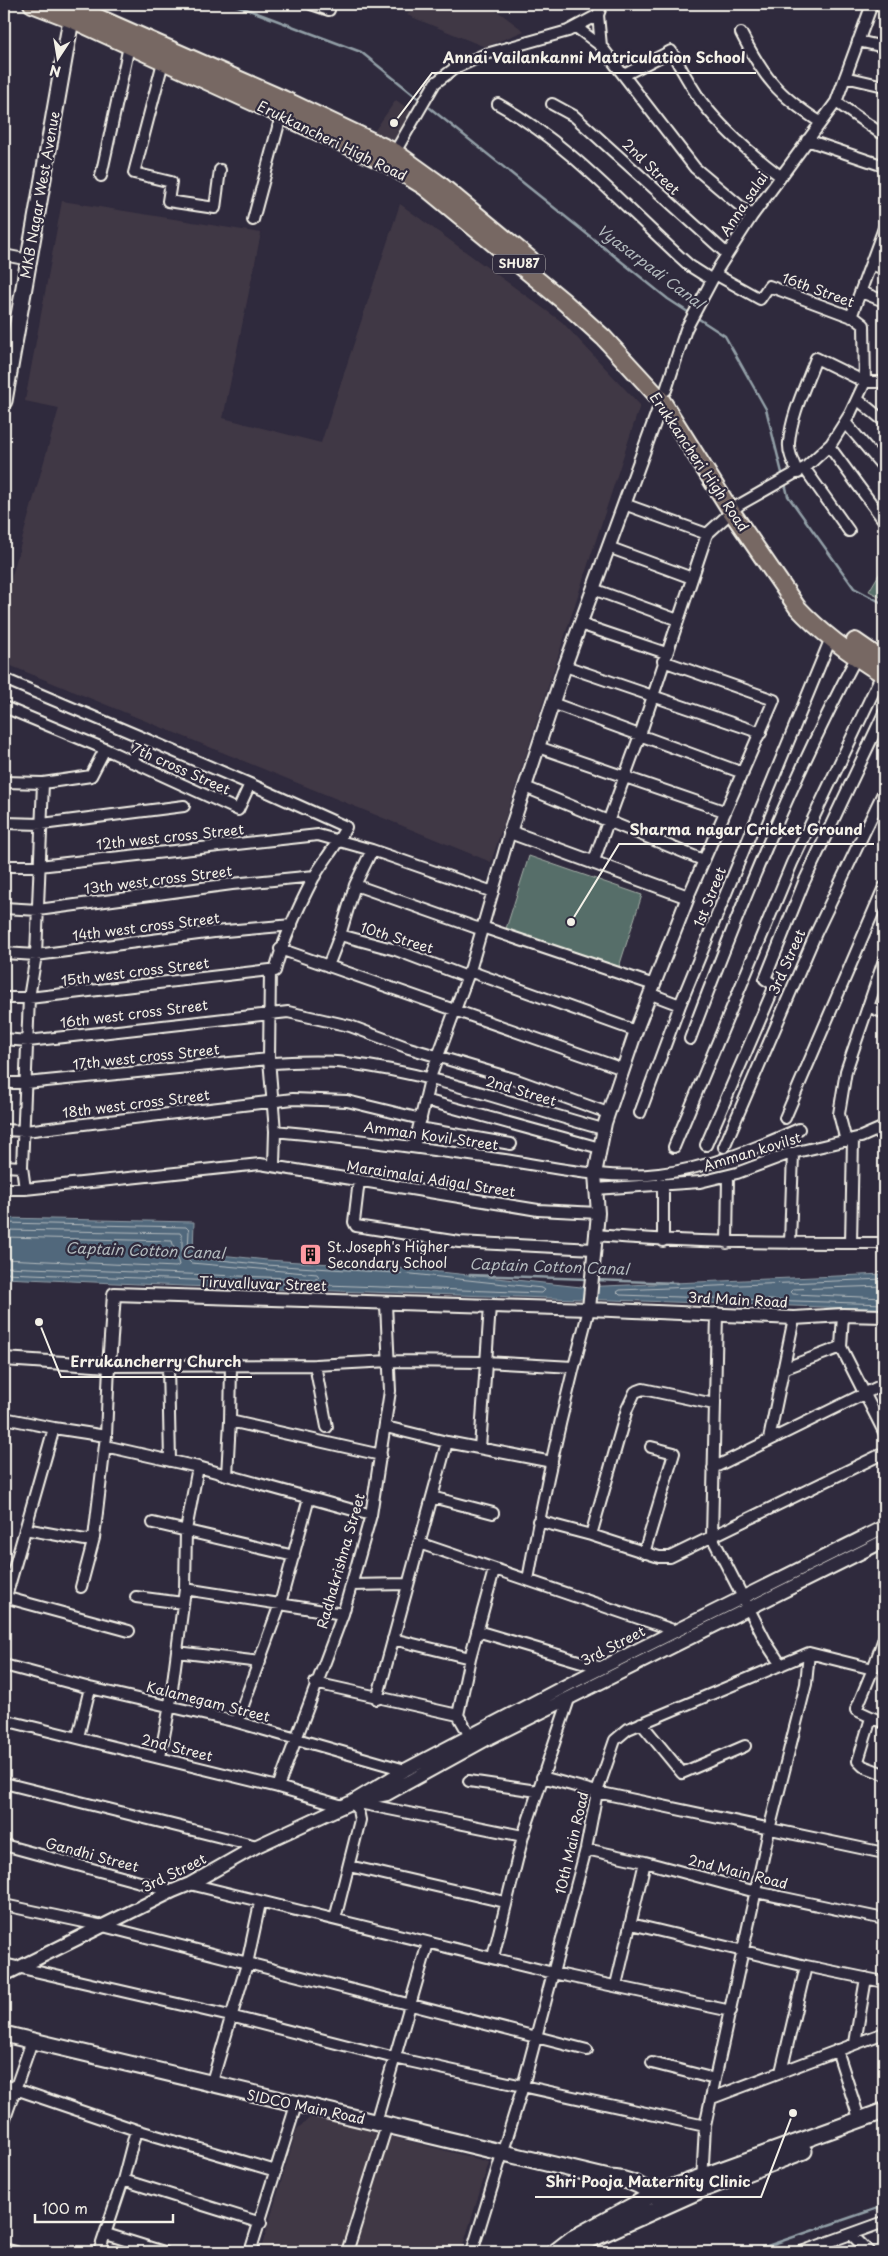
<svg xmlns="http://www.w3.org/2000/svg" width="888" height="2256" font-family="'Playpen Sans',sans-serif">
<rect width="100%" height="100%" fill="#2f2a3d"/>
<filter id="ink" filterUnits="userSpaceOnUse"><feTurbulence type="fractalNoise" baseFrequency=".02" numOctaves="2"/><feDisplacementMap in="SourceGraphic" scale="10" xChannelSelector="R" yChannelSelector="G"/><feConvolveMatrix kernelMatrix="1 2 1 2 8 2 1 2 1" color-interpolation-filters="sRGB"/></filter>
<g filter="url(#ink)">
<!-- built -->
<path fill="#413845" d="M 419,4 L 488,4 L 524,31 L 485,47 L 407,15 Z
M 396,100 L 415,114 L 392,146 L 373,133 Z
M 62,201 L 261,233 L 223,418 L 321,443 L 400,204 L 562,322 L 640,405 L 491,862 L 4,663 L 4,604 L 59,408 L 25,401 Z
M 312,2116 L 489,2162 L 461,2252 L 260,2252 L 297,2129 Z"/>
<!-- green -->
<path fill="#576e69" stroke="#a6b0a8" d="M 884,566 L 884,599 L 869,591 Z
M 529,856 L 642,895 L 618,970 L 505,932 Z"/>
<!-- water -->
<path fill="#51687c" stroke="#929fa7" d="M 4,1218 L 194,1222 L 193,1252 L 267,1260 L 412,1269 L 581,1287 L 884,1274 L 884,1309 L 183,1286 L 4,1278 Z"/>
<g fill="none" stroke-linecap="round" stroke-linejoin="round">
<!-- shore -->
<path stroke="#b3babd" stroke-width="1" d="M 4,1223 L 186,1227 L 189,1230 L 188,1252 L 193,1257 L 266,1265 L 412,1274 L 542,1288 L 545,1290 L 542,1293 L 4,1273
M 4,1230 L 180,1233 L 182,1236 L 182,1254 L 191,1263 L 317,1274 L 319,1277 L 316,1279 L 4,1267
M 4,1237 L 172,1241 L 179,1265 L 176,1267 L 4,1259
M 884,1279 L 620,1290 L 617,1292 L 620,1295 L 884,1304
M 884,1286 L 793,1289 L 790,1292 L 793,1294 L 884,1298"/>
<!-- stream -->
<path stroke="#929fa7" stroke-width="2.5" d="M 233,4 L 361,52 L 418,98
M 430,108 L 668,299 L 691,314
M 696,317 L 725,336 L 766,409 L 783,477
M 785,483 L 788,496 L 854,588 L 884,604
M 470,1275 L 587,1279
M 595,1280 L 677,1283
M 750,2252 L 884,2206"/>
<defs>
<path id="minor" d="M 311,4 L 329,10
M 602,4 L 598,15 L 601,46 L 695,168 L 752,216
M 877,4 L 884,6
M 576,27 L 601,46
M 741,33 C 764,78 778,95 820,122
M 858,41 L 884,47
M 163,62 L 134,173 L 171,182 L 168,201 L 215,208 L 220,170
M 624,75 L 671,51 C 681,68 690,85 701,101 C 723,130 751,154 780,176
M 845,77 L 884,86
M 836,102 L 879,132 L 884,128
M 498,104 C 572,145 627,210 690,266 L 712,280
M 552,104 L 574,116 L 727,254
M 807,140 L 884,166
M 395,152 L 435,83 L 455,68 L 486,54 L 568,31 L 598,15
M 101,176 L 129,46
M 253,220 L 281,116
M 4,255 L 29,260
M 871,264 L 884,269
M 715,274 L 760,299 L 769,286 L 855,318 L 864,325 L 865,382 L 816,358 C 806,385 791,415 789,443 C 788,453 794,464 798,473
M 861,292 L 884,301
M 851,317 L 884,228
M 666,390 L 686,329 L 719,267 L 752,216 L 836,102 L 872,4
M 857,399 L 884,421
M 845,422 L 884,468
M 829,446 L 882,518
M 805,469 L 849,531
M 624,504 L 707,534
M 608,547 L 692,578
M 593,589 L 678,620
M 580,624 L 666,653
M 663,661 L 774,700 L 688,897
M 565,666 L 761,733
M 4,679 L 141,737 L 132,762
M 552,703 L 743,773
M 4,707 L 105,749 L 238,810 L 250,784 L 346,827 C 337,845 324,860 314,877 C 299,906 283,939 275,971 L 270,970 L 269,1059 L 275,1131 L 274,1165
M 141,737 L 250,784
M 538,747 L 724,811
M 4,782 L 43,783 L 91,776 L 105,749
M 525,787 L 703,860
M 4,823 L 42,824 L 184,806
M 372,850 L 355,885 L 477,928 L 482,927 L 654,985
M 593,863 L 640,735 L 707,534 L 739,505 L 806,467 L 831,444 L 850,414 L 865,382 L 884,382
M 4,866 L 39,866 L 318,835 L 372,850 L 493,892
M 355,885 L 340,935 L 396,950 L 467,977
M 4,908 L 38,910 L 232,884 L 315,876
M 280,949 L 623,1069
M 4,953 L 36,955 L 214,932 L 292,925
M 328,966 L 340,935
M 469,971 L 636,1031
M 651,994 L 680,1005
M 4,998 L 29,998 L 270,970
M 868,1006 L 884,1013
M 4,1039 L 28,1041 L 288,1012 L 350,1026 L 409,1048 L 514,1079 L 608,1113
M 690,1039 C 739,909 792,779 857,656
M 269,1063 C 295,1062 320,1060 346,1063 C 434,1073 518,1106 603,1129
M 4,1083 L 26,1083 L 269,1059
M 425,1100 L 600,1148
M 640,1113 L 680,1005 L 831,638
M 785,1118 L 884,887
M 419,1128 L 511,1144
M 4,1130 L 25,1131 L 293,1099 L 347,1101 L 421,1119
M 275,1131 C 352,1138 428,1149 505,1160 C 555,1168 608,1180 659,1174 C 709,1168 754,1149 799,1129
M 846,1141 L 839,1114 L 846,1071 L 884,960
M 706,1145 L 773,990 L 773,984 L 765,979 L 804,882 L 884,713
M 414,1147 L 431,1075 L 471,967 L 510,832
M 674,1147 L 792,863 L 882,674
M 724,1147 L 816,933 L 884,791
M 4,1166 L 22,1167
M 359,1180 L 354,1222 L 356,1226 L 459,1242 L 594,1249
M 663,1184 L 663,1241
M 4,1189 L 25,1189 L 260,1164 L 538,1210 L 598,1213
M 25,1189 L 22,1167 L 29,998 L 36,955 L 43,783
M 595,1189 L 700,1182 L 737,1173 L 788,1154 L 861,1137 L 884,1127
M 595,1235 C 692,1243 788,1243 884,1243
M 727,1243 L 728,1176
M 790,1243 L 793,1153
M 851,1243 L 853,1139
M 717,1313 L 712,1537 L 767,1644 L 781,1665
M 843,1315 L 841,1347 L 884,1432
M 168,1365 L 170,1461
M 231,1365 L 230,1421 L 381,1455
M 315,1365 L 327,1427
M 783,1369 L 841,1347
M 4,1418 L 54,1428 L 106,1436
M 386,1427 L 447,1442 L 552,1462
M 769,1439 L 794,1318
M 105,1446 L 198,1467 L 371,1515
M 480,1448 L 490,1306
M 713,1468 L 884,1384
M 227,1475 L 230,1421
M 432,1497 L 493,1513
M 538,1521 L 591,1535 L 659,1557 L 670,1557 L 884,1453
M 153,1523 L 294,1556
M 25,1529 L 85,1540 L 94,1538 L 106,1436 L 109,1366 L 315,1365 L 390,1361 L 486,1362 L 573,1367
M 591,1535 L 627,1409 L 635,1392 L 643,1389 L 714,1404
M 419,1543 L 676,1631
M 644,1553 L 674,1453 L 651,1447
M 528,1580 C 544,1489 565,1398 589,1309
M 351,1585 L 408,1584
M 81,1587 L 94,1538
M 185,1589 L 343,1614
M 4,1597 L 129,1631
M 6,1597 L 54,1428
M 136,1597 L 183,1603
M 477,1631 L 602,1668
M 393,1639 L 470,1658
M 177,1652 L 260,1662
M 4,1665 L 90,1688 L 237,1722 L 405,1770
M 873,1669 L 856,1710 L 884,1723
M 315,1683 L 458,1715
M 377,1699 L 447,1442
M 871,1718 L 858,1761 L 863,1766 L 884,1774
M 4,1720 L 278,1787 L 343,1806
M 237,1722 L 280,1604 L 309,1498
M 641,1723 L 682,1773 L 745,1746
M 470,1736 L 458,1715 L 470,1658 L 494,1570
M 78,1737 L 90,1688
M 160,1757 L 170,1705 L 185,1589 L 186,1530 L 198,1467
M 542,1777 L 597,1792 L 884,1853
M 469,1781 L 537,1791
M 4,1783 L 257,1846
M 278,1787 L 343,1614 L 371,1515 L 390,1391 L 386,1304
M 355,1800 L 359,1803 L 523,1836
M 4,1845 L 173,1891
M 586,1849 L 645,1862 L 756,1892 L 884,1919
M 349,1866 L 505,1902
M 190,1884 L 553,1973 L 731,2011
M 4,1905 L 103,1926 L 587,2050
M 335,1919 L 360,1820 L 358,1810 L 352,1802
M 631,1924 L 806,1966 L 884,1982
M 493,1957 L 523,1836 L 569,1699
M 4,1964 L 230,2016 L 395,2058 L 705,2126
M 616,1985 L 645,1862
M 855,2043 L 866,1978
M 837,2050 L 860,2121
M 652,2063 L 715,2079
M 781,2072 L 806,1966
M 4,2085 L 136,2130 L 276,2171
M 211,2085 L 247,1964 L 260,1903
M 712,2098 L 884,2033
M 4,2121 L 32,2041
M 376,2122 L 428,1943
M 123,2180 L 261,2223
M 702,2182 L 705,2126 L 715,2079 L 769,1830 L 806,1684 L 809,1653
M 106,2234 L 164,2252
M 852,2235 L 869,2252
M 4,2249 L 16,2252
M 99,2252 L 123,2180 L 136,2130
M 250,2252 L 296,2105
M 347,2252 L 387,2125
M 472,2252 L 523,2086 L 586,1849 L 597,1792 L 615,1740 L 628,1729 L 809,1653 L 873,1669 L 884,1638
M 801,2252 L 884,2222"/>
<path id="tertiary" d="M 589,1309 L 598,1213 L 595,1174 L 605,1123 L 638,1025 L 688,897 L 510,832 L 565,666 L 662,401
M 4,1359 L 109,1366 L 114,1294 L 589,1309 L 794,1318 L 843,1315 L 884,1316
M 361,1799 L 387,1794 L 485,1740 L 884,1541
M 4,1975 L 173,1891 L 190,1884 L 257,1846 L 352,1802 L 405,1770 L 573,1682 L 884,1527"/>
<path id="secondary" d="M 4,401 L 73,8
M 4,2034 L 609,2178 C 632,2178 650,2190 666,2205
M 585,2242 L 701,2190 L 804,2151
M 555,2252 L 573,2238 L 654,2194 L 884,2111"/>
<path id="primary" d="M 32,4 L 71,19 L 388,164 L 425,187 L 562,300 L 604,338 L 662,401 L 731,511 L 797,607 C 822,634 853,656 884,675
M 67,4 L 283,99 L 395,152 L 438,183 L 531,260
M 855,641 L 884,661"/>
</defs>
<!-- minor casing -->
<use href="#minor" stroke="#f4f1e8" stroke-width="14"/>
<!-- tertiary casing -->
<use href="#tertiary" stroke="#f4f1e8" stroke-width="16"/>
<!-- secondary casing -->
<use href="#secondary" stroke="#f4f1e8" stroke-width="19"/>
<!-- primary casing -->
<use href="#primary" stroke="#f4f1e8" stroke-width="20"/>
<!-- minor -->
<use href="#minor" stroke="#2f2a3d" stroke-width="10"/>
<!-- tertiary -->
<use href="#tertiary" stroke="#2f2a3d" stroke-width="12"/>
<!-- secondary -->
<use href="#secondary" stroke="#2f2a3d" stroke-width="15"/>
<!-- primary -->
<use href="#primary" stroke="#776864" stroke-width="16"/>
</g>
</g>
<!-- icons -->
<defs>
<symbol id="building-square" viewBox="-11 -11 22 22"><rect x="-9" y="-9" width="18" height="18" rx="4" fill="#ff9aa2" stroke="#2f2a3d"/><path d="M-4-6H4V6H1V3H-1V6H-4ZM-2.5-4.3h1.7v1.8h-1.7ZM.8-4.3h1.7v1.8H.8ZM-2.5-1h1.7V.8h-1.7ZM.8-1h1.7V.8H.8Z" fill="#111"/></symbol>
</defs>
<g fill-rule="evenodd">
<use href="#building-square" x="298" y="1242" width="25" height="25"/>
</g>
<g text-anchor="middle" stroke-width="4.5" stroke-linejoin="round" paint-order="stroke">
<!-- shield labels -->
<rect fill="#2f2a3d" stroke="#b9b5b5" stroke-width="1" x="493" y="254.5" width="52" height="19" rx="4"/>
<g font-size="12" font-weight="bold" fill="#f4f1e8">
<text x="519" y="268">SHU87</text>
</g>
<!-- street labels -->
<g font-size="14" fill="#f4f1e8" stroke="#2f2a3d">
<text transform="translate(332 141) rotate(26)" y="5">Erukkancheri High Road</text>
<text transform="translate(651 167) rotate(44)" y="5">2nd Street</text>
<text transform="translate(40 195) rotate(-80)" y="5">MKB Nagar West Avenue</text>
<text transform="translate(744 204) rotate(-56)" y="5">Anna salai</text>
<text transform="translate(818 290) rotate(20)" y="5">16th Street</text>
<text transform="translate(699 462) rotate(56)" y="5">Erukkancheri High Road</text>
<text transform="translate(181 769) rotate(24)" y="5">7th cross Street</text>
<text transform="translate(170 837) rotate(-6)" y="5">12th west cross Street</text>
<text transform="translate(158 880) rotate(-7)" y="5">13th west cross Street</text>
<text transform="translate(710 897) rotate(-68)" y="5">1st Street</text>
<text transform="translate(146 927) rotate(-7)" y="5">14th west cross Street</text>
<text transform="translate(397 938) rotate(17)" y="5">10th Street</text>
<text transform="translate(787 962) rotate(-66)" y="5">3rd Street</text>
<text transform="translate(135 972) rotate(-7)" y="5">15th west cross Street</text>
<text transform="translate(134 1014) rotate(-7)" y="5">16th west cross Street</text>
<text transform="translate(146 1057) rotate(-6)" y="5">17th west cross Street</text>
<text transform="translate(521 1091) rotate(17)" y="5">2nd Street</text>
<text transform="translate(136 1104) rotate(-7)" y="5">18th west cross Street</text>
<text transform="translate(431 1136) rotate(8)" y="5">Amman Kovil Street</text>
<text transform="translate(752 1152) rotate(-17)" y="5">Amman kovilst</text>
<text transform="translate(431 1179) rotate(9)" y="5">Maraimalai Adigal Street</text>
<text transform="translate(263 1284) rotate(2)" y="5">Tiruvalluvar Street</text>
<text transform="translate(738 1300) rotate(3)" y="5">3rd Main Road</text>
<text transform="translate(341 1561) rotate(-74)" y="5">Radhakrishna Street</text>
<text transform="translate(613 1646) rotate(-27)" y="5">3rd Street</text>
<text transform="translate(208 1702) rotate(14)" y="5">Kalamegam Street</text>
<text transform="translate(177 1748) rotate(14)" y="5">2nd Street</text>
<text transform="translate(572 1843) rotate(-77)" y="5">10th Main Road</text>
<text transform="translate(92 1855) rotate(15)" y="5">Gandhi Street</text>
<text transform="translate(738 1872) rotate(14)" y="5">2nd Main Road</text>
<text transform="translate(174 1873) rotate(-26)" y="5">3rd Street</text>
<text transform="translate(306 2107) rotate(12)" y="5">SIDCO Main Road</text>
</g>
<!-- poi labels -->
<g font-size="14" fill="#f4f1e8" stroke="#2f2a3d" text-anchor="start">
<text x="327" y="1252">St.Joseph's Higher<tspan x="327" dy="16">Secondary School</tspan></text>
</g>
<!-- water labels -->
<g font-size="15" font-style="italic" fill="#b3babd" stroke="#2f2a3d">
<text transform="translate(650 267) rotate(37)" y="5">Vyasarpadi Canal</text>
<text transform="translate(145 1251) rotate(2)" y="5">Captain Cotton Canal</text>
<text transform="translate(549 1267) rotate(2)" y="5">Captain Cotton Canal</text>
</g>
</g>
<!-- callouts -->
<path fill="none" stroke="#f4f1e8" stroke-width="2" d="M394 123L432 73H756M571 922L619 844H874M39 1322L61 1377H252M793 2113L761 2197H535"/>
<g fill="#f4f1e8" stroke="#2f2a3d" stroke-width="2">
<circle cx="394" cy="123" r="5"/>
<circle cx="571" cy="922" r="5"/>
<circle cx="39" cy="1322" r="5"/>
<circle cx="793" cy="2113" r="5"/>
</g>
<g font-size="15" text-anchor="middle" font-weight="bold" fill="#f4f1e8" stroke="#2f2a3d" stroke-width="4.5" stroke-linejoin="round" paint-order="stroke">
<text x="594" y="63">Annai Vailankanni Matriculation School</text>
<text x="746" y="835">Sharma nagar Cricket Ground</text>
<text x="156" y="1367">Errukancherry Church</text>
<text x="648" y="2187">Shri Pooja Maternity Clinic</text>
</g>
<!-- margin -->
<rect width="888" height="2256" fill="none" stroke="#2f2a3d" stroke-width="20"/>
<rect x="10" y="10" width="868" height="2236" fill="none" stroke="#f4f1e8" stroke-width="2" filter="url(#ink)"/>
<!-- north arrow -->
<g transform="translate(58 58) rotate(192)" stroke="#2f2a3d" stroke-width="4" paint-order="stroke">
<path d="M0-4L9 19L0 12L-9 19Z" fill="#f4f1e8"/>
<text y="-8" font-size="14" font-weight="bold" text-anchor="middle" fill="#f4f1e8">N</text>
</g>
<!-- scale -->
<path d="M35 2214v8h138v-8" fill="none" stroke="#f4f1e8" stroke-width="2.5"/>
<text x="42" y="2214" font-size="15" fill="#f4f1e8" stroke="#2f2a3d" stroke-width="4" paint-order="stroke">100 m</text>
</svg>
